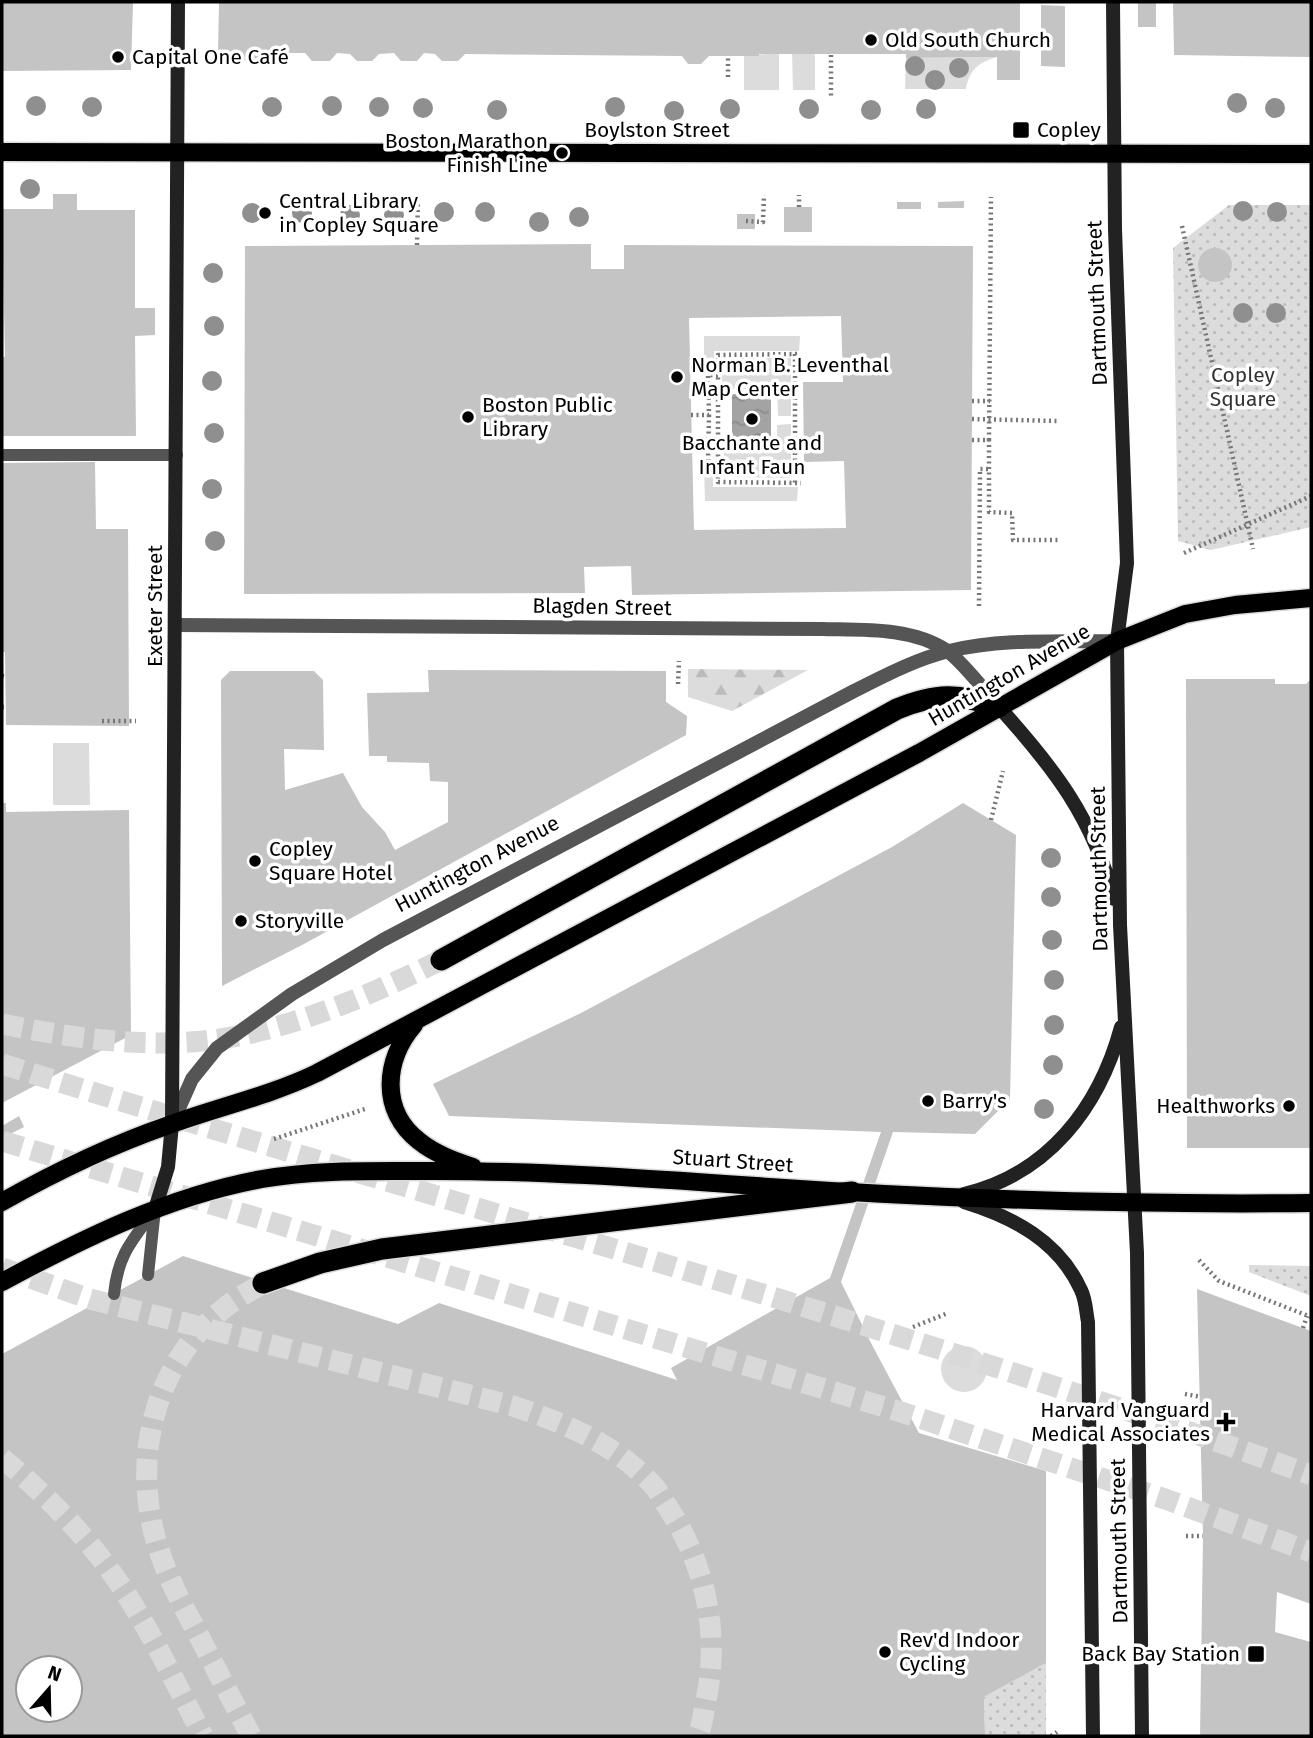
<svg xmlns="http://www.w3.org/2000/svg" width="1313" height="1738" font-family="'Fira Sans',sans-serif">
<defs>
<pattern id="grass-dots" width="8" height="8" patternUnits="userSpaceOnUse" patternTransform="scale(1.75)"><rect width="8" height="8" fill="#dcdcdc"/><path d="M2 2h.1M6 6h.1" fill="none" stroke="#bbb" stroke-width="1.8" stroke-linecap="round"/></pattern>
<pattern id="forest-firs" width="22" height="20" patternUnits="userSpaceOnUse" patternTransform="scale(1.75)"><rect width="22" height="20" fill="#dcdcdc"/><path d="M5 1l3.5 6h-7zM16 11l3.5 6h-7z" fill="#bbb"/></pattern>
<pattern id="water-ripples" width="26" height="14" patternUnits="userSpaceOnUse" patternTransform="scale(1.75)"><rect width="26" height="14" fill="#a3a3a3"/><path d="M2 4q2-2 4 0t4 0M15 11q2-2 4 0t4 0" fill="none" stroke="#8b8b8b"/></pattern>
</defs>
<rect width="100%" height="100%" fill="#fff"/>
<!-- grass -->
<path fill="url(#grass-dots)" d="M 1229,205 L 1311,205 L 1311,527 L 1211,550 L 1178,541 L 1173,248 Z
M 1249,1265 L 1311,1266 L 1311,1296 L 1249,1272 Z
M 1046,1663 L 1046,1736 L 985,1736 L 984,1697 Z"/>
<!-- forest -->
<path fill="url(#forest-firs)" d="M 688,669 L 808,670 L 732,711 L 688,697 Z"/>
<!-- garden -->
<path fill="#dcdcdc" d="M 779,53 L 779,90 L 744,90 L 744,56 Z
M 792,53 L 813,53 L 815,55 L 815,90 L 793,90 Z
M 997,57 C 979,62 969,70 966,89 L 905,89 L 906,58 Z
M 704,336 L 800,336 L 799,351 L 714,351 L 714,371 L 704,371 Z
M 722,358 L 791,358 L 791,416 L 778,416 L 777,389 L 729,389 L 729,397 L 722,397 Z
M 791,424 L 791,478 L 724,477 L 724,450 L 777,450 L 777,425 Z
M 704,467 L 713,467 L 713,487 L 798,487 L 797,501 L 705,501 Z
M 53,743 L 89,743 L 90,805 L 53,805 Z
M941 1369a23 23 0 1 1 46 0a23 23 0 1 1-46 0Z"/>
<!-- water -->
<path fill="url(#water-ripples)" d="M 732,394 L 771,394 L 771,444 L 732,444 Z"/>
<!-- building -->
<path fill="#c4c4c4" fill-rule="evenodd" d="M 2,2 L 133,2 L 131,70 L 2,71 Z
M 219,2 L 1020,2 L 1020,80 L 997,80 L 997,57 L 906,58 L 906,54 L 759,54 L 759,56 L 709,56 L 701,64 L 688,64 L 682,56 L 465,54 L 458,61 L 442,61 L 435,54 L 424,53 L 417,61 L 401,61 L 394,53 L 379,54 L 372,61 L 357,61 L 350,54 L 337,53 L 330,61 L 312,61 L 305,53 L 277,53 L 268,61 L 227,60 L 218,52 Z
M 1138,2 L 1156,2 L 1156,27 L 1138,27 Z
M 1173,2 L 1311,2 L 1311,57 L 1174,55 Z
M 1041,5 L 1065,6 L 1065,67 L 1041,66 Z
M 53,194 L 77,194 L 77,210 L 135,210 L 135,308 L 155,308 L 155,335 L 135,336 L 136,436 L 2,436 L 2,357 L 5,357 L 2,209 L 53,209 Z
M 964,201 L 964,208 L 938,208 L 938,202 Z
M 897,202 L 921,202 L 921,209 L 897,209 Z
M 784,207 L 812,207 L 812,232 L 784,232 Z
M 737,214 L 755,214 L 755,229 L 737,229 Z
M 591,244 L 591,269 L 624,269 L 624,245 L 973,246 L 971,590 L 632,595 L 631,566 L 584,567 L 585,593 L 244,594 L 245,246 ZM 841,316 L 843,382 L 803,382 L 804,462 L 844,461 L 846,528 L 694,530 L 689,318 Z
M1198 265a17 17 0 1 1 34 0a17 17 0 1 1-34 0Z
M 95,462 L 96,529 L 128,529 L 129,726 L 6,725 L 5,652 L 2,652 L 2,463 Z
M 428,670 L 666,671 L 666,702 L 687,716 L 686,735 L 304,944 L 222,986 L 221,680 L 230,671 L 314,671 L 323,680 L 324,750 L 284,749 L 285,790 L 343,773 L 362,807 L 385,832 L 395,850 L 448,822 L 448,782 L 430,781 L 429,763 L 387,762 L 387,756 L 369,756 L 367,693 L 429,692 Z
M 1186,679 L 1275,679 L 1275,684 L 1306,684 L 1311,679 L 1311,1148 L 1187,1148 Z
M 2,803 L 6,803 L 6,812 L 129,810 L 131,1035 L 2,1103 Z
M 963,803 L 1016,835 L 1010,1099 L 975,1134 L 893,1132 L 841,1282 L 871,1343 L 919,1433 L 1046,1471 L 1046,1663 L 984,1697 L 985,1736 L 2,1736 L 2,1354 L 183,1256 L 398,1324 L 439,1303 L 677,1380 L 671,1368 L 830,1278 L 881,1132 L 449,1116 L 433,1084 L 581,1013 L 892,847 ZM 28,1668 L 70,1668 L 70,1710 L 28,1710 Z
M 19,1116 L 24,1127 L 2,1138 L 2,1126 Z
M 1197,1289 L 1311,1331 L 1311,1604 L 1277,1592 L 1275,1632 L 1311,1642 L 1311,1736 L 1200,1736 L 1203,1536 Z"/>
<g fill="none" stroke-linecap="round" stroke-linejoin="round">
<!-- motorway-tunnel -->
<path stroke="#d9d9d9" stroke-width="21" stroke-dasharray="21 10" stroke-linecap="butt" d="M 2,1024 C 81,1040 167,1052 247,1034 C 315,1019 379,991 441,960
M 2,1064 C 438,1201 881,1319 1311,1475
M 2,1141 L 901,1412 L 1165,1499 L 1311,1552
M 2,1268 L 90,1299 L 513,1406 C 566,1424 612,1442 652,1484 C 658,1490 662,1499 667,1506 C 706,1565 721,1635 705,1705 C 703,1716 702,1727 697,1736
M 2,1458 C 40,1490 76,1525 106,1565 C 145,1617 173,1679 203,1736
M 251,1736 C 233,1702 215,1667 197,1632 C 183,1606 168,1579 159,1550 C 130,1463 152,1363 227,1306 C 238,1297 251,1291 263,1283"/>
<defs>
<path id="primary" d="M 2,152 L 1311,154
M 414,1025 C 384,1060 380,1111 419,1141 C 435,1154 455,1161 473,1167
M 2,1202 C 55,1172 111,1145 169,1125 C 218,1107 269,1096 317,1073 L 919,753 L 1117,641 L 1185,614 L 1235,605 L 1311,598
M 2,1282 C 84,1238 169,1196 262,1179 C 313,1170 364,1171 416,1171 C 529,1170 643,1178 756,1186 C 941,1199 1126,1205 1311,1203"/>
<path id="motorway" d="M 441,960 L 897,709 C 936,693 959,693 999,707
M 263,1283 L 320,1263 L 382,1249 L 852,1192"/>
</defs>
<!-- primary casing -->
<use href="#primary" stroke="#dbdbdb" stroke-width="21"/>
<!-- motorway casing -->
<use href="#motorway" stroke="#dbdbdb" stroke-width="24"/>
<!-- path -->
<path stroke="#777" stroke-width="4.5" stroke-dasharray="2 3.5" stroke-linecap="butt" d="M 831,55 L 831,97
M 728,77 L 728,56
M 799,207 L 799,195
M 746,221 L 763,222 L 764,195
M 1182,226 L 1253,549
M 417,245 L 418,197
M 795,354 L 795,483
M 972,401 L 990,401
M 691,415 L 709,415 L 708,375 L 718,375 L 718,355 L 800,354
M 709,415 L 708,462 L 718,462 L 718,482 L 801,483
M 972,419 L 1059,421
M 972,440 L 989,440 L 989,512 L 1012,513 L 1013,540 L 1059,540
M 989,440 L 991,197
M 718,462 L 718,375
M 1184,553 L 1311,496
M 979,606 L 980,469 L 989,469
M 2,676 L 5,677
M 678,684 L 679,661
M 2,707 L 6,707
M 102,721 L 136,721
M 991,820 L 1003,771
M 274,1139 L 365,1109
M 1199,1260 L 1219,1281 L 1311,1317
M 913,1327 L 948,1313
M 1303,1328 L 1307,1316
M 1185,1394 L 1201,1397
M 1186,1536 L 1203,1536
M 1051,1736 L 1057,1732"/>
<!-- service -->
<path stroke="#555" stroke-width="12" d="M 2,455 L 177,455
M 148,1275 L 155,1209
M 114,1294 C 118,1255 131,1242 153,1212"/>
<!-- minor -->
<path stroke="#555" stroke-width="14" d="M 176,625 L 822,629 C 862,630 911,627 946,650 C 962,661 984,690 998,706
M 172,1124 L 192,1079 L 217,1048 L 292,994 L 383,940 L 854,691 C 884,676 916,659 949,651 C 1002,638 1061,642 1116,641"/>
<!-- secondary -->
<path stroke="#222" stroke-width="14" d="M 1113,2 L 1115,229 L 1127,563 L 1117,641 L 1120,925 L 1137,1253 L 1142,1736
M 999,707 C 1054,768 1093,818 1114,899
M 964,1194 C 1048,1174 1099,1108 1121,1027
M 964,1202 C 1013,1217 1059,1241 1081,1290 C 1086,1300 1086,1312 1088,1322 L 1093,1736
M 155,1209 L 168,1167 L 172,1124 L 178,2"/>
<!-- primary -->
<use href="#primary" stroke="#000" stroke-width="18"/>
<!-- motorway -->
<use href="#motorway" stroke="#000" stroke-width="21"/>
</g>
<!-- trees -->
<g fill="#8f8f8f">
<circle cx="915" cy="66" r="10"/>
<circle cx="959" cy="68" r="10"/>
<circle cx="935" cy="80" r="10"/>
<circle cx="1237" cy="103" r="10"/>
<circle cx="36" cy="106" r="10"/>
<circle cx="332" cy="106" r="10"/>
<circle cx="92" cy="107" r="10"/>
<circle cx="272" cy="107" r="10"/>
<circle cx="379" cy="107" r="10"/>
<circle cx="615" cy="107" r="10"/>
<circle cx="423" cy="108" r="10"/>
<circle cx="1275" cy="108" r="10"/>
<circle cx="730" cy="109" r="10"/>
<circle cx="809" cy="109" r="10"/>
<circle cx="926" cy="109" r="10"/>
<circle cx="497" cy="110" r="10"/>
<circle cx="871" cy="110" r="10"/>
<circle cx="674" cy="111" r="10"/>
<circle cx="30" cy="189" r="10"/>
<circle cx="1243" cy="211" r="10"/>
<circle cx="444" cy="212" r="10"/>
<circle cx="485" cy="212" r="10"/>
<circle cx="1277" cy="212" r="10"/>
<circle cx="252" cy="213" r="10"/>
<circle cx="302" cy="213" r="10"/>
<circle cx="350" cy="215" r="10"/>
<circle cx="394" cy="215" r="10"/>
<circle cx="579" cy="217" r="10"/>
<circle cx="539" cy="222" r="10"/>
<circle cx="213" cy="273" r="10"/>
<circle cx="1243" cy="313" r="10"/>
<circle cx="1276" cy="313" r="10"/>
<circle cx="214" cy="326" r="10"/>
<circle cx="212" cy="381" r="10"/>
<circle cx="214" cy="433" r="10"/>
<circle cx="212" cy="489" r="10"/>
<circle cx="215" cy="541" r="10"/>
<circle cx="1051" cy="858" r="10"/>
<circle cx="1051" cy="897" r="10"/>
<circle cx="1052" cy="940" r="10"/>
<circle cx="1054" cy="980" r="10"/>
<circle cx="1054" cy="1025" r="10"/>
<circle cx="1053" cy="1065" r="10"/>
<circle cx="1044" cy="1109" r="10"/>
</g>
<!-- markers -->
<g fill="#000" stroke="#fff" stroke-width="2.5">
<circle cx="871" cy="40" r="7"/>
<circle cx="118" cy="57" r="7"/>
<rect x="1012" y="121" width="18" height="18" rx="3.5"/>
<circle cx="562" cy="153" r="7"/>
<circle cx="265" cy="213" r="7"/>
<circle cx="677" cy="377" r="7"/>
<circle cx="468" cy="417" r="7"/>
<circle cx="752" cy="419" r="7"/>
<circle cx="255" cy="861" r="7"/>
<circle cx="241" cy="921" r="7"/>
<circle cx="928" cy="1101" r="7"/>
<circle cx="1289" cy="1106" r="7"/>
<path d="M1222.5 1411.5h7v7h7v7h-7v7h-7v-7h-7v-7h7z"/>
<circle cx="885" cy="1652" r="7"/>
<rect x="1247" y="1645" width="18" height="18" rx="3.5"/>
</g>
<g text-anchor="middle" stroke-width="7" stroke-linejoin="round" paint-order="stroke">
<!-- poi labels -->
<g font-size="21" fill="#000" stroke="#fff" text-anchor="start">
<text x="885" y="47">Old South Church</text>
<text x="132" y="64">Capital One Café</text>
<text x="1037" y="137">Copley</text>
<text x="548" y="148" text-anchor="end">Boston Marathon<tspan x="548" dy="24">Finish Line</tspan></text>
<text x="279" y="208">Central Library<tspan x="279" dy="24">in Copley Square</tspan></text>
<text x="691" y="372">Norman B. Leventhal<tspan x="691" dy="24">Map Center</tspan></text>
<text x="482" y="412">Boston Public<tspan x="482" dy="24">Library</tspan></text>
<text x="752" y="450" text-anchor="middle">Bacchante and<tspan x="752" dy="24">Infant Faun</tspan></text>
<text x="269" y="856">Copley<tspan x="269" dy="24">Square Hotel</tspan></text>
<text x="255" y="928">Storyville</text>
<text x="942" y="1108">Barry's</text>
<text x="1275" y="1113" text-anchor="end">Healthworks</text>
<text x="1210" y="1417" text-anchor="end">Harvard Vanguard<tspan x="1210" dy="24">Medical Associates</tspan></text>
<text x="899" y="1647">Rev'd Indoor<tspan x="899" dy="24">Cycling</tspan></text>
<text x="1240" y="1661" text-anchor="end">Back Bay Station</text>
</g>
<!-- street labels -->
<g font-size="21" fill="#000" stroke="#fff">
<text x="657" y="137">Boylston Street</text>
<text transform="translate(1097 303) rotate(-92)" y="7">Dartmouth Street</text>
<text transform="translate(155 606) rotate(-90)" y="7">Exeter Street</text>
<text transform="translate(602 607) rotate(1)" y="7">Blagden Street</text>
<text transform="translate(1009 675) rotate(-30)" y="7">Huntington Avenue</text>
<text transform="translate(477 864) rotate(-28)" y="7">Huntington Avenue</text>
<text transform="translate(1099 869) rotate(-91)" y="7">Dartmouth Street</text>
<text transform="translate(733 1161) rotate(4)" y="7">Stuart Street</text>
<text transform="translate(1119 1541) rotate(-91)" y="7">Dartmouth Street</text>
</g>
<!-- park labels -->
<g font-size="21" fill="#333" stroke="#fff">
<text x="1243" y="382">Copley<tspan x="1243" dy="24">Square</tspan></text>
</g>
</g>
<!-- border -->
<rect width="1313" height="1738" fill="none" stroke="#000000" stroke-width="7"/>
<!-- north arrow -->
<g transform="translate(49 1689) rotate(20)"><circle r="33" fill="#ffffff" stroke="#999999" stroke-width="2"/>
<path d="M0-5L12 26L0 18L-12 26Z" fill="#000000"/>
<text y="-10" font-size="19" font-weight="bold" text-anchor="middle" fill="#000000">N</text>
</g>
</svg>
